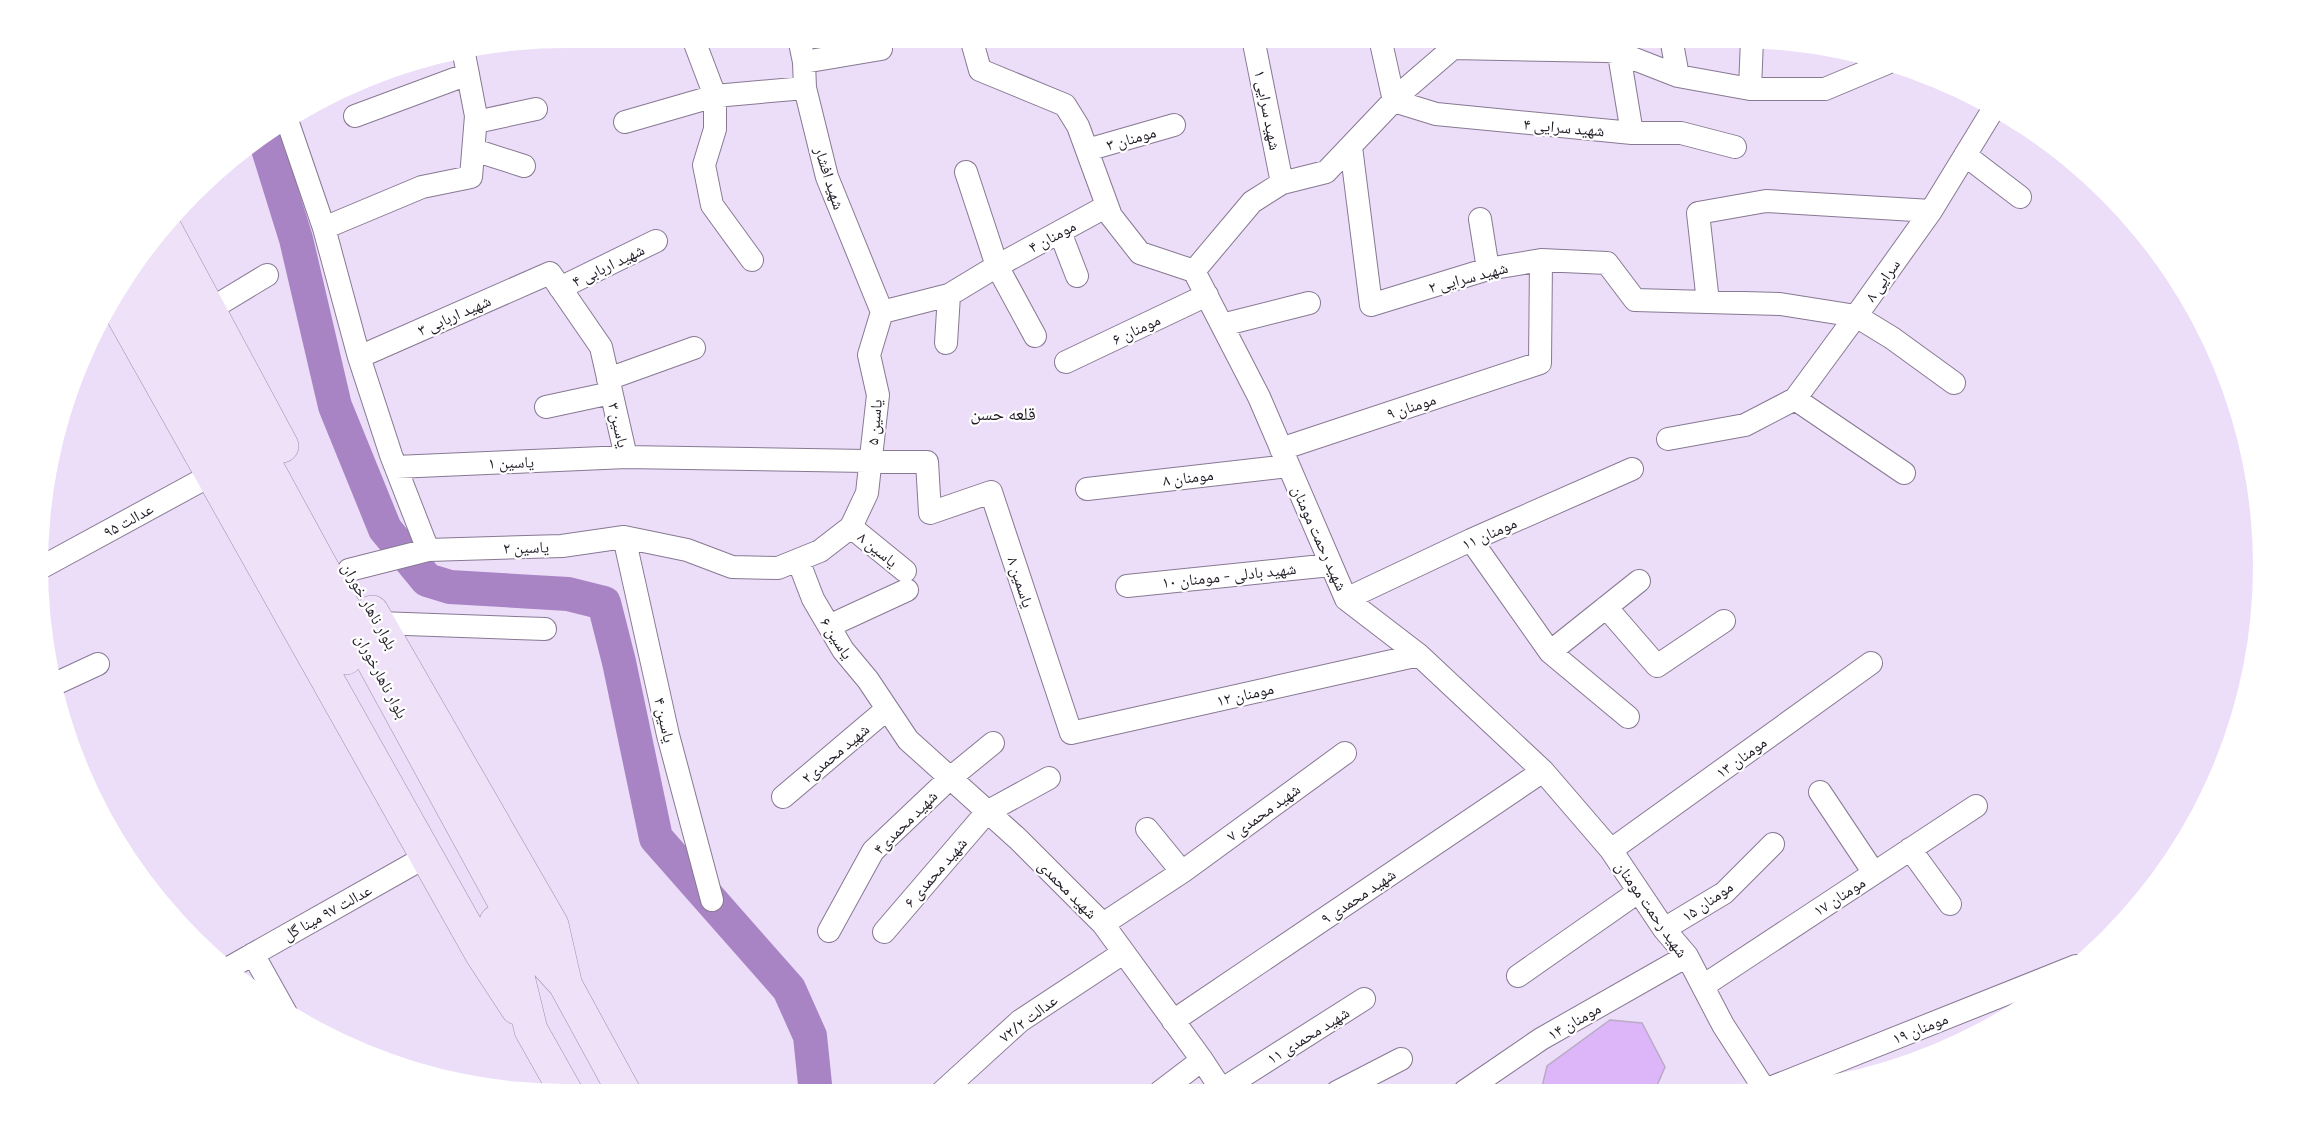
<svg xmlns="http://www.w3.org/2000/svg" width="2301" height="1132" font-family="'Titillium Web','Noto Naskh Arabic',sans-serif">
<rect width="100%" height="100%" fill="#ecddf9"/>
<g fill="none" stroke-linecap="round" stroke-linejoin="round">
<!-- river -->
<path stroke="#a984c4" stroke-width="34" d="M 264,136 L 296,239 L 335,406 L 385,529 L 427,580 L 450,587 L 568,594 L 604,603 L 619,662 L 656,838 L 789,989 L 810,1036 L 816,1094"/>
</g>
<!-- building -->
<path fill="#dcb6f9" stroke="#b9abc5" stroke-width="1.5" d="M 1610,1020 L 1642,1023 L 1665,1067 L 1655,1090 L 1541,1091 L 1547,1066 Z"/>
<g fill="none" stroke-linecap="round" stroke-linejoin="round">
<defs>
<path id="street" d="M 693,38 L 715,96 L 715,129 L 704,165 L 712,205 L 752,260
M 799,38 L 804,62 L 805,88 L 827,177 L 882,312
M 971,38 L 980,70 L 1065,105 L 1078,126 L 1111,216 L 1140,253 L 1194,271 L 1259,397 L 1346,599 L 1419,655 L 1543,771 L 1611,850 L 1664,929 L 1687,956 L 1723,1025 L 1765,1090
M 1253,38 L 1282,183
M 1380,38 L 1394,101 L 1436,114 L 1632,133 L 1681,133 L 1735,147
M 1671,38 L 1678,76
M 1617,42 L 1632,133
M 804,62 L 881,49
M 1750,89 L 1752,39
M 355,116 L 468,74
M 476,122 L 536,109
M 625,122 L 715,96 L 805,88
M 288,123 L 324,228 L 359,357 L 391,455 L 428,550
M 1351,147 L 1371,305 L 1488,269 L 1541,260 L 1607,263 L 1635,300 L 1780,304 L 1856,316 L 1931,211 L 1994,108
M 474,150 L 524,166
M 1087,150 L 1174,125
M 1965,155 L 2020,197
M 966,172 L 997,266 L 1035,336
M 1480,219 L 1488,269
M 324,228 L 422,187 L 471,177 L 476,116 L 464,54
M 1060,232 L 1077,276
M 1194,271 L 1252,202 L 1282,183 L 1326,172 L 1402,92 L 1453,48 L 1607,51 L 1619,53 L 1678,76 L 1750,89 L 1825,89 L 1887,63
M 560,288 L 656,241
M 1708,302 L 1698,213 L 1766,201 L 1931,211
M 209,310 L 267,275
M 882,312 L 949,295 L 997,266 L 1107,206
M 1222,325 L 1309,303
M 946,343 L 949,295
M 359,357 L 550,273 L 601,347 L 626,457
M 1066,362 L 1207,295
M 608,379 L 694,348
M 1795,399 L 1904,473
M 546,407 L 611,393
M 1668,439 L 1745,425 L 1795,399 L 1856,316 L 1892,338 L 1954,383
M 1281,449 L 1540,363 L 1541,260
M 396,467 L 626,457 L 927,462 L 930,513 L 991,492 L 1071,733 L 1419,655
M 1087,489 L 1288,466
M 851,527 L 905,571
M 624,537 L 668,735 L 712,900
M 1471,540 L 1550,652 L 1628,717
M 798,560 L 813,599 L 843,650 L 868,680 L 908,740 L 1018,839 L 1103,924 L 1202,1060 L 1223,1092
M 44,566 L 213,474
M 349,570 L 428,550 L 562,546 L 624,537 L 687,550 L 732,567 L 778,568 L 820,551 L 851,527 L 867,493 L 878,395 L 869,355 L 882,312
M 1127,586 L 1331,565
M 1346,599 L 1471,540 L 1632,469
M 1606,607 L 1657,666 L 1724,621
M 379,623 L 545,629
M 829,626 L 907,590
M 1550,652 L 1639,581
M 57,683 L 98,664
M 1820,792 L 1874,873
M 783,797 L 887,709
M 1147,829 L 1182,872
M 1910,849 L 1950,904
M 1611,850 L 1871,663
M 1103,924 L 1182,872 L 1345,753
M 1664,929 L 1724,893 L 1773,844
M 829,931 L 873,851 L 949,779 L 993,743
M 884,932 L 987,812 L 1049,778
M 253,954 L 286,1013
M 227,969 L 427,856
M 1518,976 L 1638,892
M 1703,986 L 1976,806
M 1173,1021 L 1543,771
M 1221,1090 L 1364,999
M 1765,1090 L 2076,966
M 1465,1091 L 1541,1039 L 1687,956
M 1160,1092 L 1202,1060
M 1337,1092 L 1401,1059
M 941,1093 L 1020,1021 L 1123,953"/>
<path id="primary" d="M 166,230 L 282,446
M 148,249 L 525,940 L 565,984 L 625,1094
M 130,268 L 346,658
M 113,298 L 481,953 L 517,1008
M 372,612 L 552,925 L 565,982
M 496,922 L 511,948 L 531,1030 L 567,1094"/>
</defs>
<!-- street casing -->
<use href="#street" stroke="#877992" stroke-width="24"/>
<!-- primary casing -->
<use href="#primary" stroke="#9e8fab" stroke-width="34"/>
<!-- street -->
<use href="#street" stroke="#fff" stroke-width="22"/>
<!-- primary -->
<use href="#primary" stroke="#eee1f8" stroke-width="33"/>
</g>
<g text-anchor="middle" stroke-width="4.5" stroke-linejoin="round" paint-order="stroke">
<!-- street labels -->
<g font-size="16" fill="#211b25" stroke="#fff">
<text transform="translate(1268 110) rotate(79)" y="6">شهید سرایی ۱</text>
<text transform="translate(1564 127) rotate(5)" y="6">شهید سرایی ۴</text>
<text transform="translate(1131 138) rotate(-16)" y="6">مومنان ۳</text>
<text transform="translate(830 178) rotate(72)" y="6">شهید افشار</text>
<text transform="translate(1052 236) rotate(-28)" y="6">۴ مومنان</text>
<text transform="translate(608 265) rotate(-26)" y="6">شهید اربابی ۴</text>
<text transform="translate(1468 277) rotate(-15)" y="6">شهید سرایی ۲</text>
<text transform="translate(1882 280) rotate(-55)" y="6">سرایی ۸</text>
<text transform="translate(454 315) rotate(-24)" y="6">شهید اربابی ۳</text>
<text transform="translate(1136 329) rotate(-25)" y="6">مومنان ۶</text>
<text transform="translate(1411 406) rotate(-18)" y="6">مومنان ۹</text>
<text transform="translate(874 422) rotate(-85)" y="6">یاسین ۵</text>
<text transform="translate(619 425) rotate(77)" y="6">یاسین ۳</text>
<text transform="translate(511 462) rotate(-2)" y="6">یاسین ۱</text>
<text transform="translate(1188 477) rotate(-7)" y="6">مومنان ۸</text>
<text transform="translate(128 520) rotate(-29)" y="6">عدالت ۹۵</text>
<text transform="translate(1489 533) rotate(-24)" y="6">مومنان ۱۱</text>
<text transform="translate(1320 538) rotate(66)" y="6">شهید رحمت مومنان</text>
<text transform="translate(526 547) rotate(-2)" y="6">یاسین ۲</text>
<text transform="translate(878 549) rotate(39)" y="6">یاسین ۸</text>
<text transform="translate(1229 575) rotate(-6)" y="6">شهید بادلی - مومنان ۱۰</text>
<text transform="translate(1021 582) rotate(72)" y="6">یاسمین ۸</text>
<text transform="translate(370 606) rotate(61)" y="6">بلوار ناهار خوران</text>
<text transform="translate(837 638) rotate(57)" y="6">یاسین ۶</text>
<text transform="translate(382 676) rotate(62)" y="6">بلوار ناهارخوران</text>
<text transform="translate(1245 694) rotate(-13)" y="6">مومنان ۱۲</text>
<text transform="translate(665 720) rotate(77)" y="6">یاسین ۴</text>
<text transform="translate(835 753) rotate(-40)" y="6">شهید محمدی۲</text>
<text transform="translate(1741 757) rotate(-36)" y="6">مومنان ۱۳</text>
<text transform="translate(1263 812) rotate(-36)" y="6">شهید محمدی ۷</text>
<text transform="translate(905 822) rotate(-45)" y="6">شهید محمدی۴</text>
<text transform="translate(935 872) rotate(-49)" y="6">۶ شهید محمدی</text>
<text transform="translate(1068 889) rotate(45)" y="6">شهید محمدی</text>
<text transform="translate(1358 896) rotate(-34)" y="6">۹ شهید محمدی</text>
<text transform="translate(1839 896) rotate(-33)" y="6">مومنان ۱۷</text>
<text transform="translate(1707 901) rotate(-35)" y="6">مومنان ۱۵</text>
<text transform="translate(1652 909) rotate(55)" y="6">شهید رحمت مومنان</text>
<text transform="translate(327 912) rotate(-29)" y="6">عدالت ۹۷ مینا گل</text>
<text transform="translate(1028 1018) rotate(-37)" y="6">عدالت ۷۲/۲</text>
<text transform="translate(1574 1021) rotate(-30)" y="6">مومنان ۱۴</text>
<text transform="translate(1920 1028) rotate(-22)" y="6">مومنان ۱۹</text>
<text transform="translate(1308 1035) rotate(-32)" y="6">۱۱ شهید محمدی</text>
</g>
<!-- neighbourhood labels -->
<g font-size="18" fill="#211b25" stroke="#fff">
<text x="1003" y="420">قلعه حسن</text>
</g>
</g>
<!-- crop -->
<path d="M0 0H2301V1132H0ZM566 48H1735A518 518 0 0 1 2253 566V566A518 518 0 0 1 1735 1084H566A518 518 0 0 1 48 566V566A518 518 0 0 1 566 48Z" fill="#fff" fill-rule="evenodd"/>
</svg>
